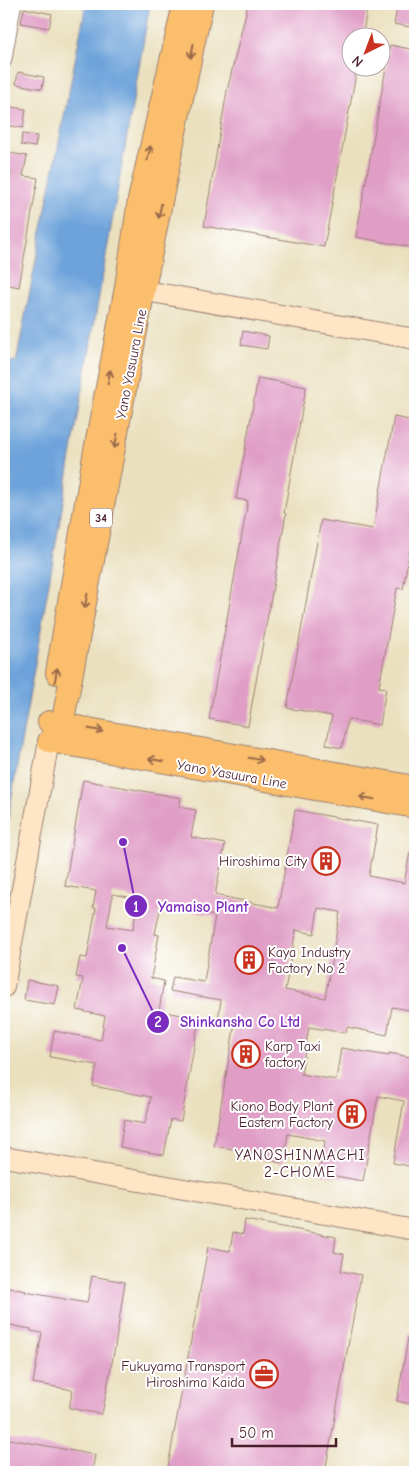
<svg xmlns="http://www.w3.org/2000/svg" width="419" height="1476" font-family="'Comic Neue',sans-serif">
<rect width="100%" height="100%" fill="#fff"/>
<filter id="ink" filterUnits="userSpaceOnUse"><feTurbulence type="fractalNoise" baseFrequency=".02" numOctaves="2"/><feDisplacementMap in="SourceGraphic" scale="10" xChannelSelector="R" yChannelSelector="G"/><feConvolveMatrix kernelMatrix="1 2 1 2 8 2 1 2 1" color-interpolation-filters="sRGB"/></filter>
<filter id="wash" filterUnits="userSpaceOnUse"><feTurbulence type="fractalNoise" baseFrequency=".0096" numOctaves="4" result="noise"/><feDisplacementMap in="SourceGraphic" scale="20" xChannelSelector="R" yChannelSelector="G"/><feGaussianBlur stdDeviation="1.12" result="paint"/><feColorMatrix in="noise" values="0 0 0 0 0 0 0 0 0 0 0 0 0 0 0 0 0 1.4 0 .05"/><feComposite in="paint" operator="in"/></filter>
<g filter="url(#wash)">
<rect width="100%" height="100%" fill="#eae0be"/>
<!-- water -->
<path fill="#6da3da" stroke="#5c6182" d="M 86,4 L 150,4 L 4,841 L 4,361 L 16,362 Z"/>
<g id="blocks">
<!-- building -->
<path fill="#e09dc6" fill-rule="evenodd" d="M 248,4 L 368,4 L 362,38 L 352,38 L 352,68 L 357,68 L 324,247 L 204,226 L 227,91 Z
M 398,4 L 415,4 L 415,28 L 394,24 Z
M 24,8 L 52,14 L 49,28 L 21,23 Z
M 390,45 L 415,50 L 415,248 L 356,237 Z
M 18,72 L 44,77 L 42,89 L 16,84 Z
M 5,106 L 26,109 L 23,128 L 4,125 Z
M 22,134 L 37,136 L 35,147 L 21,145 Z
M 4,152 L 27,156 L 23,176 L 38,178 L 19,287 L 4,284 L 4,214 L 11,172 L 4,171 Z
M 243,331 L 269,336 L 267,349 L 241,345 Z
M 258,378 L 306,387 L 284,513 L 286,514 L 248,726 L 209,719 L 248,501 L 236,499 Z
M 394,417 L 415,421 L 415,550 L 410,549 L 403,589 L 397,588 L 379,687 L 386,688 L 380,725 L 348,719 L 342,748 L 326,745 L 332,716 L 287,708 L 321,520 L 373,529 Z
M 83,780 L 181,798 L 179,807 L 196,810 L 191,837 L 225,844 L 215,895 L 278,908 L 295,810 L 378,825 L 369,876 L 404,883 L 410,852 L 415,852 L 415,1011 L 392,1007 L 387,1035 L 347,1027 L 346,1033 L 309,1027 L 301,1074 L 336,1080 L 341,1048 L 389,1056 L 389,1053 L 415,1058 L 415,1167 L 393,1163 L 404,1101 L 378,1096 L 363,1181 L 319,1173 L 325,1141 L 288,1134 L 283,1163 L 251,1157 L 252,1152 L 214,1146 L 235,1023 L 218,1020 L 221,1000 L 170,991 L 173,977 L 204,982 L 215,916 L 161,905 L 155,934 L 159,935 L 151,978 L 164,981 L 159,1011 L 199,1018 L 181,1121 L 171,1119 L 164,1155 L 120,1147 L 124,1120 L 145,1124 L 151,1097 L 93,1086 L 97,1065 L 50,1057 L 54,1031 L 101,1040 L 105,1016 L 77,1010 L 83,978 L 76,977 L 80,957 L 87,958 L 96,908 L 93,908 L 96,891 L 65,886 ZM 113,894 L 138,899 L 133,930 L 107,926 ZM 318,908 L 340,912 L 325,998 L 285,990 L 296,930 L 314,934 Z
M 27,980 L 59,986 L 55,1005 L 24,1000 Z
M 245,1220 L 336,1237 L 334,1252 L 344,1254 L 341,1271 L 361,1275 L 325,1472 L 167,1472 L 208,1247 L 230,1251 L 233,1232 L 243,1234 Z
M 92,1276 L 125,1282 L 115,1347 L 102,1414 L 69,1408 L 73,1390 L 33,1383 L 42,1333 L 31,1331 L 31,1329 L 4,1324 L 4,1287 L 26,1291 L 25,1292 L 87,1303 Z
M 409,1333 L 415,1334 L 415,1405 L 397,1401 Z
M 4,1438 L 95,1455 L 92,1472 L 4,1472 Z"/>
</g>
</g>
<g filter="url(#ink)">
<use href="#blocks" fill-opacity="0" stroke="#9a8074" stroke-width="1"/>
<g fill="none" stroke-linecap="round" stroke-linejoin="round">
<defs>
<path id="street" d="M 4,61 L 14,4"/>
<path id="secondary" d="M 129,288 L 415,339
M 4,987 L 49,741
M 4,1157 L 415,1230"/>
<path id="primary" d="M 57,673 L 94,456 L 126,287 L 139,200 L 184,4
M 49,722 L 415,787
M 49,741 L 62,725 C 108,484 150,243 202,4
M 49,741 L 415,807"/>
</defs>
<!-- street casing -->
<use href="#street" stroke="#9a8074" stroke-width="16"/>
<!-- secondary casing -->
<use href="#secondary" stroke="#9a8074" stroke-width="22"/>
<!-- primary casing -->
<use href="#primary" stroke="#9a8074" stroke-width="24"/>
<!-- street -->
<use href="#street" stroke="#fff" stroke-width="14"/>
<!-- secondary -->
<use href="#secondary" stroke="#fde5c5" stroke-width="20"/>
<!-- primary -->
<use href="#primary" stroke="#fabe6d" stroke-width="22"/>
</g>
<!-- one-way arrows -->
<defs><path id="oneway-shaft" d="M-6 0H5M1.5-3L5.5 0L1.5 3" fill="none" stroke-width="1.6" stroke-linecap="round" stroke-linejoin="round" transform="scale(1.25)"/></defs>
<g stroke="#996749">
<use href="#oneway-shaft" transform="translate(192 51) rotate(102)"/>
<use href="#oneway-shaft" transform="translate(149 153) rotate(-78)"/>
<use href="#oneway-shaft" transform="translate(160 211) rotate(101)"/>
<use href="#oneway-shaft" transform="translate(109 377) rotate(-79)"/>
<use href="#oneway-shaft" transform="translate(116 441) rotate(101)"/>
<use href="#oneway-shaft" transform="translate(86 601) rotate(101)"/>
<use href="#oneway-shaft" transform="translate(56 675) rotate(-80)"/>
<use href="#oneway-shaft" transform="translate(96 730) rotate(10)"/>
<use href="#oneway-shaft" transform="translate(256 759) rotate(10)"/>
<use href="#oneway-shaft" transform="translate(156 760) rotate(-170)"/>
<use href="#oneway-shaft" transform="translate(367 798) rotate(-170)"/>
</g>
</g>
<!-- icons -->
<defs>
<symbol id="building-ring" viewBox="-11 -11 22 22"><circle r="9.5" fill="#fff" stroke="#c8321e" stroke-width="1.5"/><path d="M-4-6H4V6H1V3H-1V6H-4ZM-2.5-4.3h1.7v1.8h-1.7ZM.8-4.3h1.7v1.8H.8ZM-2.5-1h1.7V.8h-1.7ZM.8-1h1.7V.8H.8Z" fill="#c8321e"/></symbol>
<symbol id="office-ring" viewBox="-11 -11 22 22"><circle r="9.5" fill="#fff" stroke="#c8321e" stroke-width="1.5"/><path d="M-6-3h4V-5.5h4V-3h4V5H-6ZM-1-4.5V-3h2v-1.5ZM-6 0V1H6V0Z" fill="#c8321e"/></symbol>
</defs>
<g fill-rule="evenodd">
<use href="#building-ring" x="310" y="845" width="32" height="32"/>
<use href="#building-ring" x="233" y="944" width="32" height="32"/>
<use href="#building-ring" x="230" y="1038" width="32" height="32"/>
<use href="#building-ring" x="336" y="1098" width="32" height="32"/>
<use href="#office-ring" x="248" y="1358" width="32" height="32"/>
</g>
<g text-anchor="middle" stroke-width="4" stroke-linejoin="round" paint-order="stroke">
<!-- shield labels -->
<rect fill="#fff" stroke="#80626b" stroke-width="1" x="90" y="508.5" width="22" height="19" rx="4"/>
<g font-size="12" font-weight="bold" fill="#4a1f2b">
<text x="101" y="522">34</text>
</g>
<!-- street labels -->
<g font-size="14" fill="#4a1f2b" stroke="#fff">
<text transform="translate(131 364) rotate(-79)" y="5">Yano Yasuura Line</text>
<text transform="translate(232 774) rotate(10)" y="5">Yano Yasuura Line</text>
</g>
<!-- poi labels -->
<g font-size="14" fill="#4a1f2b" stroke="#fff" text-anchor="end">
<text x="307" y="866">Hiroshima City</text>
<text x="268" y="957" text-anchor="start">Kaya Industry<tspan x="268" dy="16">Factory No 2</tspan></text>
<text x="265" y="1051" text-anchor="start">Karp Taxi<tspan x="265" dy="16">factory</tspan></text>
<text x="333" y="1111">Kiono Body Plant<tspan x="333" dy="16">Eastern Factory</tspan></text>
<text x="245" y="1371">Fukuyama Transport<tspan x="245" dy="16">Hiroshima Kaida</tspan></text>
</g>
<!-- neighbourhood labels -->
<g font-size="15" letter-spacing="1" fill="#4a1f2b" stroke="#fff">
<text x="300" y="1160">YANOSHINMACHI<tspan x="300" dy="17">2-CHOME</tspan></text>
</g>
</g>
<!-- callouts -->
<path fill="none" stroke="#7b2cbf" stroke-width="2" d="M123 842L136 906M122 948L158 1022"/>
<g fill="#7b2cbf" stroke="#fff" stroke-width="2">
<circle cx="123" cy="842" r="5"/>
<circle cx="122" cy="948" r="5"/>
<circle cx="136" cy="906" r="12"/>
<circle cx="158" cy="1022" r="12"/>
</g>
<g font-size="15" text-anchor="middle" font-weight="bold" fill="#fff">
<text x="136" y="912">1</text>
<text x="158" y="1027">2</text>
</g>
<g font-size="15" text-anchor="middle" font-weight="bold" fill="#7b2cbf" stroke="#fff" stroke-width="4" stroke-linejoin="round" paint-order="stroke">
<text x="203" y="912">Yamaiso Plant</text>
<text x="240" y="1027">Shinkansha Co Ltd</text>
</g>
<!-- margin -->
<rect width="419" height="1476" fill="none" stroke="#fff" stroke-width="20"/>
<!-- north arrow -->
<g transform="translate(366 52) rotate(222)"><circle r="24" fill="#ffffff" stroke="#b7a5aa"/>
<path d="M0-4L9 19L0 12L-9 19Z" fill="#c8321e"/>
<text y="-8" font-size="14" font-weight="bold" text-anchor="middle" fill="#4a1f2b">N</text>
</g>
<!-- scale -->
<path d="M232 1438v8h104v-8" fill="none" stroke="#4a1f2b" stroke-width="2.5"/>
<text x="239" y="1438" font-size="15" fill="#4a1f2b" stroke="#ffffff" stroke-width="4" paint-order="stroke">50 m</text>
</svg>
